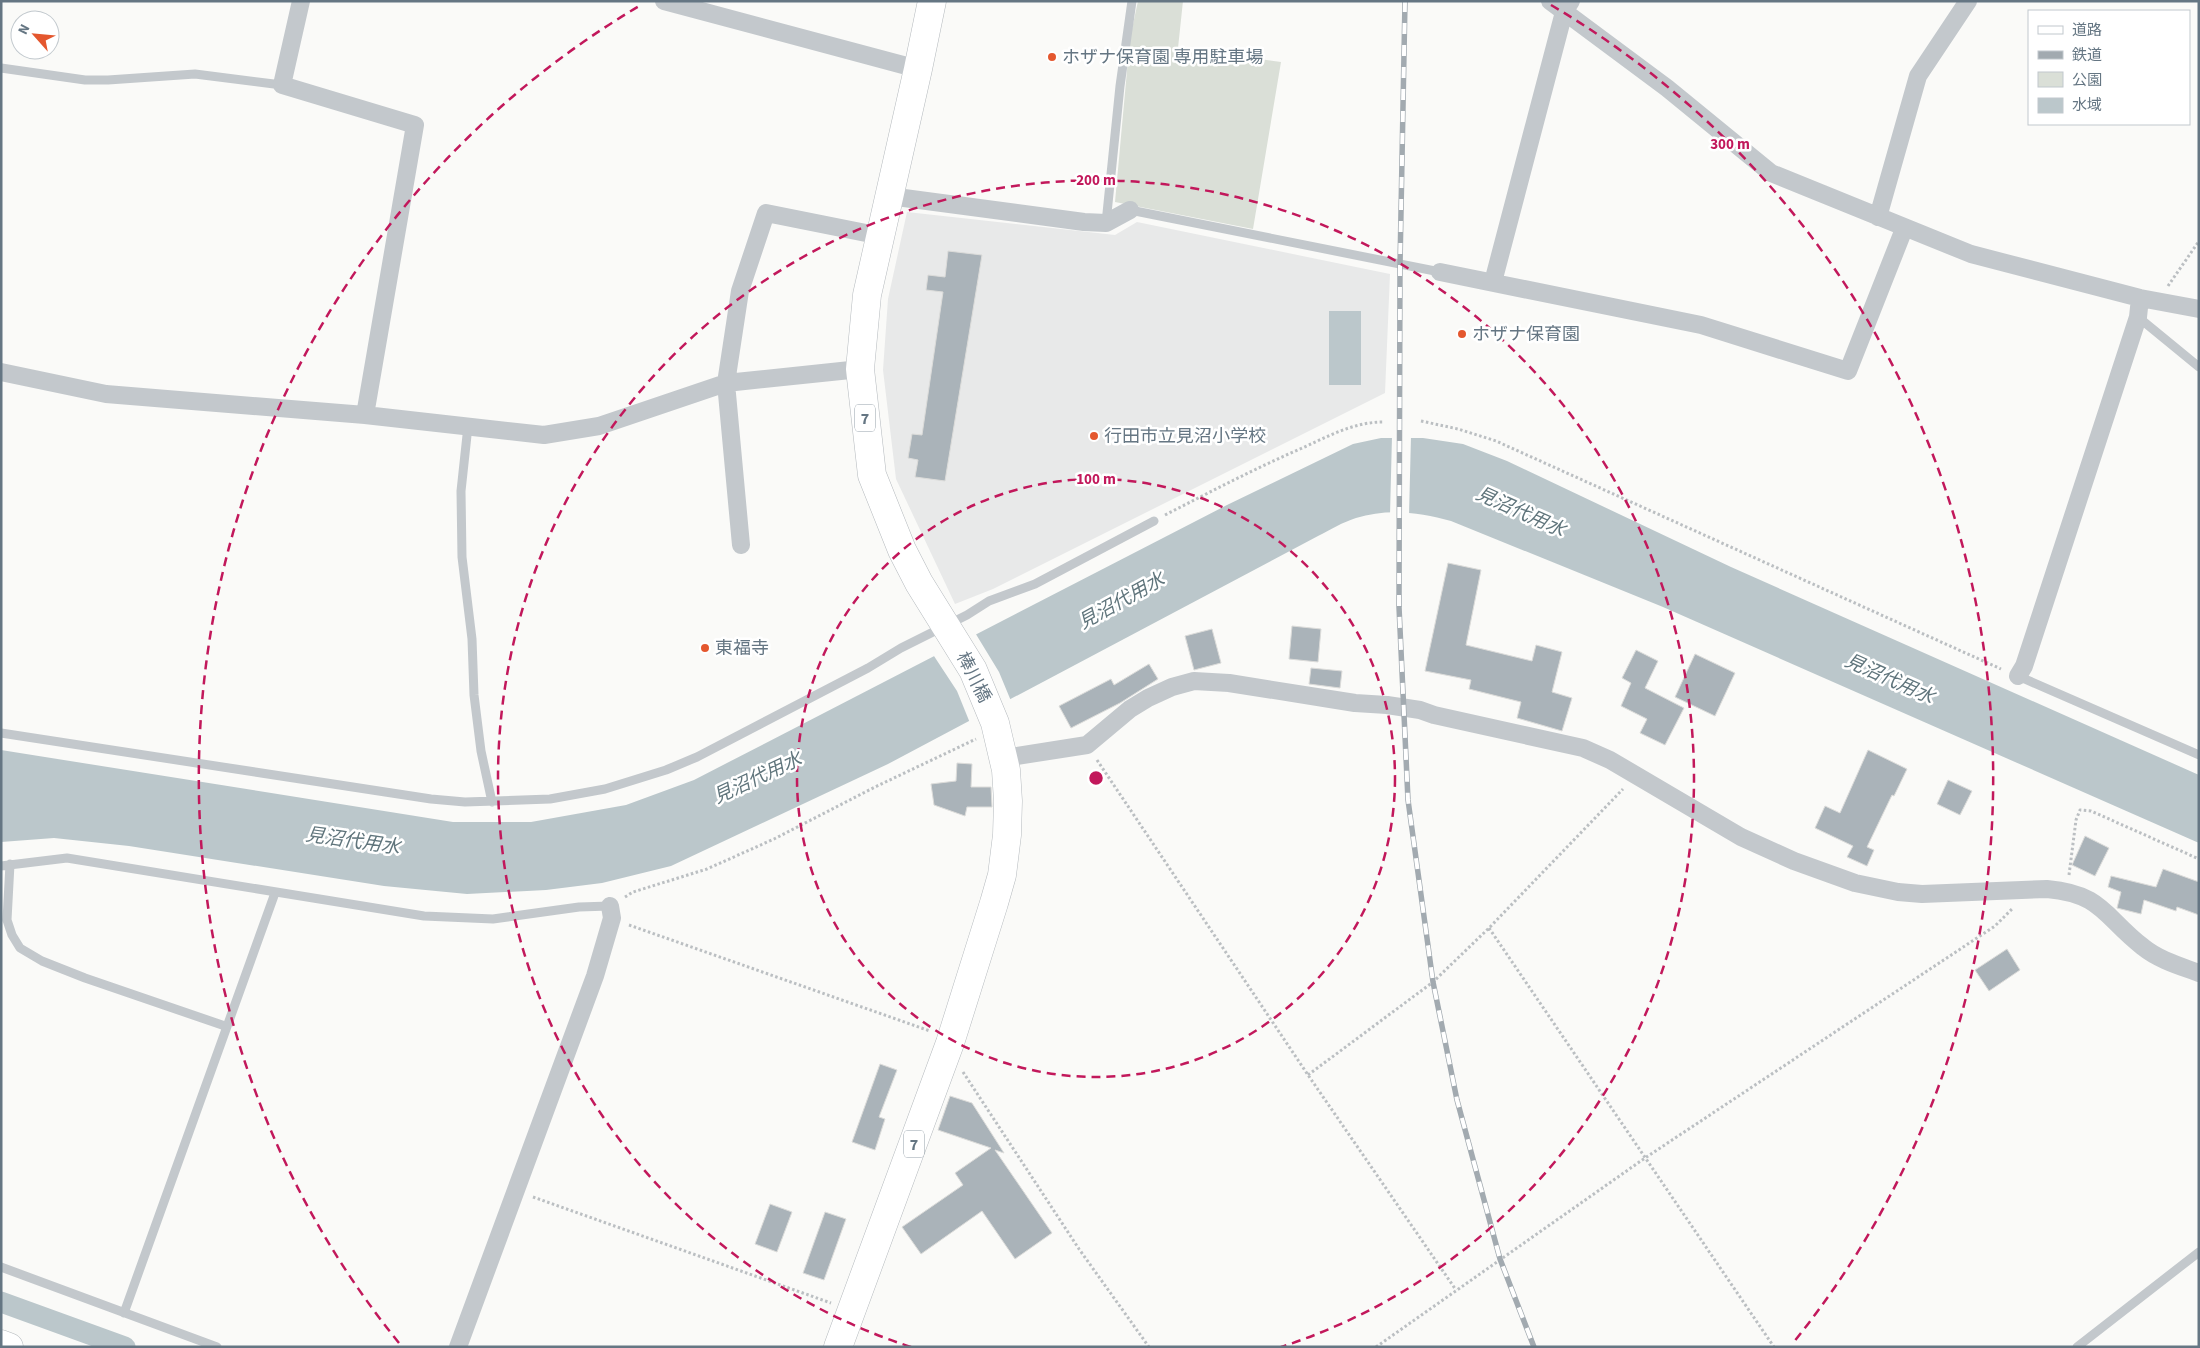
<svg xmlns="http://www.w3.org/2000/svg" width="2200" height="1348" font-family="'Source Sans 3','Noto Sans JP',sans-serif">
<rect width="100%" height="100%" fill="#fafaf8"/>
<!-- built -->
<path fill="#e8e9e9" d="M 907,212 L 1115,235 L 1137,222 L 1390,274 L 1385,393 L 993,589 L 955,604 L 896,479 L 883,370 L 888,299 Z"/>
<!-- green -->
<path fill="#dadfd7" d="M 1138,1 L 1183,1 L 1178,48 L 1281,62 L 1253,229 L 1115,202 L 1130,38 Z"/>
<!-- water -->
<path fill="#bbc7cb" d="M 1329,311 L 1361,311 L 1361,385 L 1329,385 Z
M 1381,438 L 1423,438 L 1463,444 L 1507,461 L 1731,567 L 2199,775 L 2199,843 L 1663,607 L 1451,521 C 1420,512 1387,508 1356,518 C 1343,522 1330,530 1318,536 L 888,764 L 671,866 L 602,883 L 546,890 L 467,894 L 384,886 L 129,846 L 54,838 L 1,842 L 1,750 L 453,822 L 531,822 L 626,805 L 694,780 L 1227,505 L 1353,444 Z"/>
<!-- pier -->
<path fill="#fafaf8" d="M 1392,436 L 1411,436 L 1409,516 L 1390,515 Z
M 974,631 L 999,672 L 1011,701 L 970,723 L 957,691 L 932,653 Z"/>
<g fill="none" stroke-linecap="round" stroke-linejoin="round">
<!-- canal -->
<path stroke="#bbc7cb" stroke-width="21" d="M 1,1302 L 125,1347"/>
</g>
<!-- building -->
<path fill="#aab3b9" stroke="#dcdcda" d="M 948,251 L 982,255 L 945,481 L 915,477 L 918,460 L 908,458 L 912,434 L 922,435 L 943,292 L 926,290 L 928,275 L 945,277 Z
M 1448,563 L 1481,570 L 1466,645 L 1532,661 L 1536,645 L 1562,652 L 1552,692 L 1572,698 L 1562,731 L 1517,718 L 1521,702 L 1469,689 L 1471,680 L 1425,671 Z
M 1292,626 L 1321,629 L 1318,662 L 1289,659 Z
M 1212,629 L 1221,663 L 1194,670 L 1185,636 Z
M 1636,650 L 1658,661 L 1645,688 L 1684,708 L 1665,745 L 1640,733 L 1647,719 L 1621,706 L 1631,683 L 1622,678 Z
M 1695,654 L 1735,673 L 1715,716 L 1675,697 Z
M 1149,664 L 1158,679 L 1120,703 L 1071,728 L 1059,706 L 1111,679 L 1114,685 Z
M 1311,668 L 1342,671 L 1340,688 L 1309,684 Z
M 1868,750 L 1907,769 L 1894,796 L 1892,795 L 1867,847 L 1874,850 L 1867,866 L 1847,857 L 1853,846 L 1815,828 L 1825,806 L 1840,813 Z
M 957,763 L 972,764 L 971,787 L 991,787 L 992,807 L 967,807 L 965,816 L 934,805 L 931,784 L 956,781 Z
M 1948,780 L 1972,791 L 1960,815 L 1937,804 Z
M 2085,836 L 2109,848 L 2095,876 L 2072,865 Z
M 2163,869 L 2199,882 L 2199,915 L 2177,907 L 2176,911 L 2144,900 L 2141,914 L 2117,908 L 2121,892 L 2108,887 L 2111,876 L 2156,887 Z
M 2007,949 L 2020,970 L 1989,991 L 1975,970 Z
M 880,1064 L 897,1070 L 879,1117 L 885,1119 L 875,1150 L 852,1142 Z
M 950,1096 L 972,1103 L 1004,1153 L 995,1150 L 1052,1233 L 1015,1259 L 982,1211 L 921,1254 L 902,1227 L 963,1185 L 955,1173 L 991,1148 L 938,1130 Z
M 770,1204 L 792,1212 L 777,1252 L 755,1244 Z
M 825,1212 L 846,1219 L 824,1280 L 803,1273 Z"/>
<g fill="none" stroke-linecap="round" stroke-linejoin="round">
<defs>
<path id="primary" d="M 1,1344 L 9,1347
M 838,1347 L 950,1043 L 994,903 L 1002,875 L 1007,835 L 1008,801 L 1006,770 L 995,723 L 973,670 L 919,583 L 902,550 L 872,475 L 860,369 L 867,295 L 918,69 L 932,1"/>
</defs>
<!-- primary casing -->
<use href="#primary" stroke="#b5babe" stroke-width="29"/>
<!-- path -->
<path stroke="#bbbfc2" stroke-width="3" stroke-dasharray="2.5 2.5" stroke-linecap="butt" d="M 2168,286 L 2199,241
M 1421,421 L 1458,429 L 1496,441 L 2001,669
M 1165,515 C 1210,492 1254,469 1300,449 C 1327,437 1353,422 1383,422
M 1097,760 L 1308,1075 L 1456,1290
M 2069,875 L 2076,820 L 2080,810 L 2091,811 L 2199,859
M 625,897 L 633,892 L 707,869 L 774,839 L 875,787 L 976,739
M 629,925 L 930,1031
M 1489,928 L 1774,1347
M 963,1072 L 1079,1249 L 1149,1347
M 1308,1075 L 1433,982 L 1489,928 L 1623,789
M 533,1197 L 831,1303
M 1376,1347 L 1645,1158 L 1995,926 L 2012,909"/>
<!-- service -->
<path stroke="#c3c8cc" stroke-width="9" d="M 1,68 L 85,80 L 108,80 L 195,74 L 282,85
M 1130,210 L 1440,272
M 1106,223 L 1120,86 L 1132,1
M 2138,317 L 2199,367
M 468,426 L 461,491 L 462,557 L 472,639 L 474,695 L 481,751 L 492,802
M 2018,676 L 2199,755
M 1,733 L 431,799 L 465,802 L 550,799 L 605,789 L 666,770 L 697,757 L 868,668 L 901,648 L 967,615 L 989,601 L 1035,584 L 1154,521
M 10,864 L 7,920 L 12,935 L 20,948 L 42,961 L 85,978 L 225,1026
M 1,866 L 67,858 L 424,916 L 493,919 L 579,907 L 610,906
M 1,1267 L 217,1347
M 124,1313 L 275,893
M 2077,1347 L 2199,1252"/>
<!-- minor -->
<path stroke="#c3c8cc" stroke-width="18" d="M 301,1 L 282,85 L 415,125 L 365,415
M 664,1 L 918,69
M 1550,1 L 1667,88 L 1771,173 L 1971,254 L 2140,298 L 2199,309
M 889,196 L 1084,222 L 1106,223 L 1130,210
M 1878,217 L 1918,76 L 1968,1
M 1440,272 L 1701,325 L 1848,371 L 1904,229
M 1493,282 L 1564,12 L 1571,1
M 1,372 L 106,394 L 365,415 L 544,435 L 599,426 L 726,383 L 860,369
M 741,545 L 726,383 L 740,291 L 766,213 L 881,236
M 2018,676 L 2024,666 L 2138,317 L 2140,298
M 1004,758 L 1087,745 L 1130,709 L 1148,698 L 1172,687 L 1194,681 L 1229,683 L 1355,703 L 1387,705 L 1420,710 L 1434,715 L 1583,748 L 1610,760 L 1741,837 L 1794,861 L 1855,883 L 1898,892 L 1922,894 L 2047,889 C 2103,894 2104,917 2143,947 C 2159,960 2180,966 2199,973
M 458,1347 L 595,976 L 612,918 L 610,906"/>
<!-- primary -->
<use href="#primary" stroke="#fff" stroke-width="28"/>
<defs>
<path id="rail" d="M 1405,1 L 1400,265 L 1399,607 L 1408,800 L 1433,982 L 1457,1100 L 1500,1259 L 1534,1347"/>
</defs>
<!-- rail casing -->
<use href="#rail" stroke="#a2aab0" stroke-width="5.5"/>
<!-- rail -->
<use href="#rail" stroke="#fff" stroke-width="4" stroke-dasharray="11" stroke-linecap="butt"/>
</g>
<!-- distance rings -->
<g fill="none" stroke="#c2185b" stroke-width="2.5" stroke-dasharray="9 6">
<circle cx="1096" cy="778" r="299"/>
<path d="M911 1347A598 598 0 1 1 1281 1347"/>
<path d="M399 1343A897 897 0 0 1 641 5M1551 5A897 897 0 0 1 1793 1343"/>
</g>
<!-- markers -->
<g fill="#e4572e" stroke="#fff" stroke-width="2">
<circle cx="1052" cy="57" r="5"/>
<circle cx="1462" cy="334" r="5"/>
<circle cx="1094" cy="436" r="5"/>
<circle cx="705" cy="648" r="5"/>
</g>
<g text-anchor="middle" stroke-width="5" stroke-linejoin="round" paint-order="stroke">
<!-- shield labels -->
<g fill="#fff" stroke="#939fa8" stroke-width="1">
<rect x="855" y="404.5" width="20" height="27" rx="4"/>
<rect x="904" y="1130.5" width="20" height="27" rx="4"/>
</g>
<g font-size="16" font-weight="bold" fill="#657683">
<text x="865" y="424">7</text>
<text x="914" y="1150">7</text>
</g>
<!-- poi labels -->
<g font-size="18" fill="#657683" stroke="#fff" text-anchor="start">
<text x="1062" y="63">ホザナ保育園 専用駐車場</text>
<text x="1472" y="340">ホザナ保育園</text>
<text x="1104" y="442">行田市立見沼小学校</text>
<text x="715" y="654">東福寺</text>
</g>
<!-- street labels -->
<g font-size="18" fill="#657683" stroke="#fff">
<text transform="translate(974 677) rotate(63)" y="6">棒川橋</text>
</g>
<!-- water labels -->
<g font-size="19" font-style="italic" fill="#60757c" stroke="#fff">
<text transform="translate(1521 511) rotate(24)" y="7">見沼代用水</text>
<text transform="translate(1121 600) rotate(-29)" y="7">見沼代用水</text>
<text transform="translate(1890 678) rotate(24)" y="7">見沼代用水</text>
<text transform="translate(757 777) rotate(-25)" y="7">見沼代用水</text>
<text transform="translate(353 840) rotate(8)" y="7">見沼代用水</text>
</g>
</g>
<circle cx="1096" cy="778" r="8" fill="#c2185b" stroke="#fff" stroke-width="2.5"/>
<g font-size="15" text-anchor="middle" font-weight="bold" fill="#c2185b" stroke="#fff" stroke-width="5" stroke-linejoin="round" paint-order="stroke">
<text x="1730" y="149">300 m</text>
<text x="1096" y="185">200 m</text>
<text x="1096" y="484">100 m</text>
</g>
<!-- border -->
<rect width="2200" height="1348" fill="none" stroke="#657683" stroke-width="5"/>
<!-- legend -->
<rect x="2028" y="10" width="162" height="115" fill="#ffffff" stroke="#c1c8cd"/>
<rect x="2038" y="26" width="25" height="8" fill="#ffffff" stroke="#c1c8cd"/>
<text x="2072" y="35" font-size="15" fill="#657683">道路</text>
<rect x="2038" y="51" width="25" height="8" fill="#a2aab0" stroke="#c1c8cd"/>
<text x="2072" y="60" font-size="15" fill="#657683">鉄道</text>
<rect x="2038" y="72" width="25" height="15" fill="#dadfd7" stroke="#c1c8cd"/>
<text x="2072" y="85" font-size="15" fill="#657683">公園</text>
<rect x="2038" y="98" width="25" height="15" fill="#bbc7cb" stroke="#c1c8cd"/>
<text x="2072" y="110" font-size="15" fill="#657683">水域</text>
<!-- north arrow -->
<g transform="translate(35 35) rotate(297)"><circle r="24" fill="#ffffff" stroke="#c1c8cd"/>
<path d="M0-4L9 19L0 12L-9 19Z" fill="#e4572e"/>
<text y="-8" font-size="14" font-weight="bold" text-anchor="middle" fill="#657683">N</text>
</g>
</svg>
